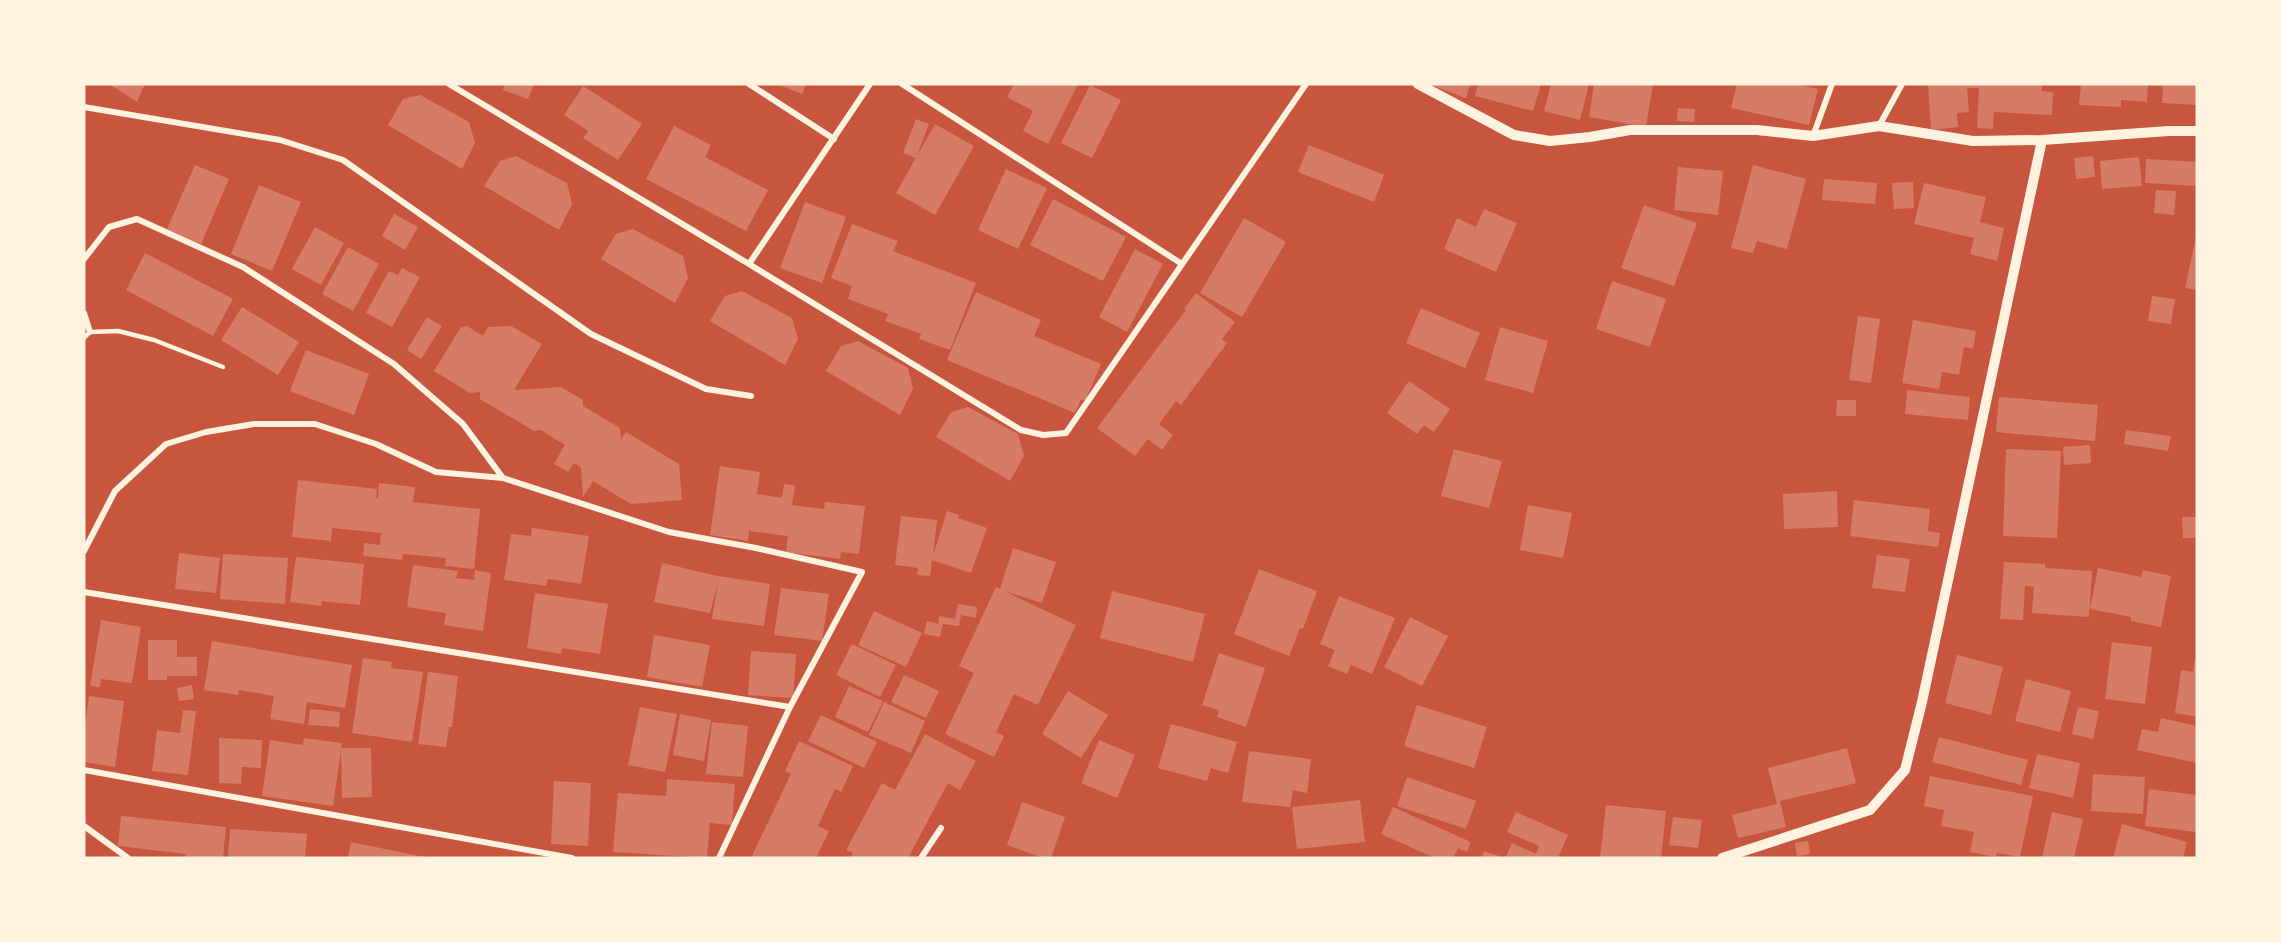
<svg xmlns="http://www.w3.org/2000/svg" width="2281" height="942" font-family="'Exo 2',sans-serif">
<rect width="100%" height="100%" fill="#c8553d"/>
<!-- building -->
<path fill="#d67c66" d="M 109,84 L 145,84 L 137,102 Z
M 505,84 L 534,84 L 528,99 L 503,90 Z
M 777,84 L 806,84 L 802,94 Z
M 1014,84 L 1078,84 L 1048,144 L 1023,131 L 1033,111 L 1007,97 Z
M 1428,84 L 1470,84 L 1466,98 Z
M 1478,84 L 1541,84 L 1533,111 L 1475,96 Z
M 1551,84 L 1589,84 L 1580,120 L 1544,111 Z
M 1594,84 L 1653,84 L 1646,127 L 1589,117 Z
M 1737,84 L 1797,84 L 1818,89 L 1809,125 L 1731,108 Z
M 1928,84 L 2042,84 L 2042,91 L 2053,92 L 2052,115 L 1994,112 L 1993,129 L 1977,128 L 1979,88 L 1967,88 L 1969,112 L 1957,113 L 1958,127 L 1931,130 Z
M 2081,84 L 2148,84 L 2147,102 L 2121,100 L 2121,107 L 2079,105 Z
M 2163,84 L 2197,84 L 2197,105 L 2162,103 Z
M 1090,85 L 1121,100 L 1092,158 L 1061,143 Z
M 583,86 L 642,124 L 618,160 L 583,138 L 588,131 L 564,115 Z
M 420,95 L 469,122 L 475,143 L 462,169 L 388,125 L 403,99 Z
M 1678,108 L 1695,109 L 1694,122 L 1677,121 Z
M 916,119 L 929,124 L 916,158 L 903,153 Z
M 935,124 L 974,146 L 935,215 L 896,193 Z
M 674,126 L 711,145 L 705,157 L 768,190 L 746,231 L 646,179 Z
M 1309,145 L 1384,175 L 1374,202 L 1298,172 Z
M 516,156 L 567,183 L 572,204 L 559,230 L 484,186 L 500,161 Z
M 2093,156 L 2095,177 L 2076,179 L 2074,158 Z
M 2139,157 L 2142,186 L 2102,189 L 2100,161 Z
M 2146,159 L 2197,162 L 2197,186 L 2145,183 Z
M 195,165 L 229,179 L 201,244 L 167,229 Z
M 1753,165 L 1806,179 L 1787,249 L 1757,241 L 1753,253 L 1731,248 Z
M 1678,167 L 1723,171 L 1718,215 L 1674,210 Z
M 1006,169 L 1047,188 L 1018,249 L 978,230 Z
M 1824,179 L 1877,183 L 1875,204 L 1822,200 Z
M 1913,182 L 1914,208 L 1894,209 L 1892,183 Z
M 1924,183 L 1986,197 L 1980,222 L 2004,228 L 1997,261 L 1970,254 L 1974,238 L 1914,224 Z
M 259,185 L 301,202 L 272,271 L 231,254 Z
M 2156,190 L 2176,191 L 2174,215 L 2154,213 Z
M 1053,199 L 1126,237 L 1103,281 L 1030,245 Z
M 805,202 L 846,217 L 822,283 L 780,268 Z
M 1644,205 L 1697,223 L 1674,286 L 1621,268 Z
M 1484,209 L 1517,223 L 1496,272 L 1444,249 L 1457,218 L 1476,227 Z
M 394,214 L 418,227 L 405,250 L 382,236 Z
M 1244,218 L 1286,242 L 1242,317 L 1200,293 Z
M 852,224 L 898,241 L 893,251 L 976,283 L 950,350 L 919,339 L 921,334 L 885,321 L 888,314 L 848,299 L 852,286 L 831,278 Z
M 315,227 L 344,243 L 321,285 L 292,269 Z
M 633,229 L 683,256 L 688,278 L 675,303 L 601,259 L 616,234 Z
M 2196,237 L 2197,238 L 2197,290 L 2185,288 Z
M 348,247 L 379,264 L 353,311 L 322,294 Z
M 1135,249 L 1163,264 L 1127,332 L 1099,317 Z
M 145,253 L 233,299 L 213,336 L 126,290 Z
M 402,268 L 420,277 L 392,327 L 366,313 L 389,271 L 398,275 Z
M 1612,281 L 1666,299 L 1650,347 L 1596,329 Z
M 742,291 L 792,318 L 798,339 L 785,365 L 710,321 L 725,296 Z
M 976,292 L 1041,320 L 1034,336 L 1101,364 L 1085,401 L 1081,399 L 1075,413 L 947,360 Z
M 1196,293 L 1235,322 L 1222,339 L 1227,343 L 1181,405 L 1176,401 L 1159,424 L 1173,435 L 1162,450 L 1148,439 L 1135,456 L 1097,428 L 1186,310 L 1184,309 Z
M 2152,296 L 2175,299 L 2171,324 L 2148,321 Z
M 242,307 L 299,342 L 278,375 L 221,340 Z
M 1421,308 L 1480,333 L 1465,368 L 1406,343 Z
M 1858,316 L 1880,319 L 1871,383 L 1849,380 Z
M 427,317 L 442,326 L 421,359 L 407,350 Z
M 1913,320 L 1976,331 L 1973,349 L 1964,347 L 1959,375 L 1942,372 L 1939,389 L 1902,383 Z
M 467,326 L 483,336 L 488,327 L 511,326 L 542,344 L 514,390 L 561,387 L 583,400 L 583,406 L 620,428 L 621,439 L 626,432 L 679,464 L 682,500 L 631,504 L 593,481 L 583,497 L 581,468 L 574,463 L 568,472 L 554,464 L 565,445 L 541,430 L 534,431 L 480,399 L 480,392 L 470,393 L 434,371 L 461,327 Z
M 1500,327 L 1548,341 L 1533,393 L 1485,380 Z
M 858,341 L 908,368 L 913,389 L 900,415 L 826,371 L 841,346 Z
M 306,350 L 369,374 L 354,415 L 290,391 Z
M 1409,381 L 1450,409 L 1434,432 L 1424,425 L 1417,434 L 1387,413 Z
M 1907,390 L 1970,397 L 1968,420 L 1905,414 Z
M 1999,397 L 2098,405 L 2095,441 L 1996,432 Z
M 1837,400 L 1856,400 L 1856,416 L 1836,416 Z
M 968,407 L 1018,434 L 1024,456 L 1010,481 L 936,437 L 951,412 Z
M 2126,430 L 2171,436 L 2168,451 L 2124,444 Z
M 2090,445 L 2091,463 L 2064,465 L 2063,447 Z
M 1454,449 L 1502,461 L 1489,508 L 1441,496 Z
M 2006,449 L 2061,451 L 2057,538 L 2003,536 Z
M 720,466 L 760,472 L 757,494 L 782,498 L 784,484 L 795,485 L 792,505 L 824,509 L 825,502 L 865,506 L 859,554 L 841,552 L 840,559 L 786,552 L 788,536 L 749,531 L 748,541 L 710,535 Z
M 298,480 L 377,489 L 376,498 L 378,498 L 379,483 L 415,487 L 413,502 L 480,509 L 474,569 L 445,566 L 446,558 L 403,554 L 402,560 L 363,556 L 364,543 L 380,545 L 381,533 L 332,528 L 331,541 L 292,537 Z
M 1837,491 L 1838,527 L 1784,529 L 1783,494 Z
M 1854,500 L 1930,509 L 1928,531 L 1940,533 L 1938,547 L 1850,536 Z
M 1528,505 L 1572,513 L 1563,558 L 1520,550 Z
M 947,511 L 959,515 L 958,518 L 987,528 L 971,573 L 932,560 L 930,576 L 917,575 L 918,568 L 895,565 L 901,516 L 937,520 L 933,556 Z
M 2182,517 L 2197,517 L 2197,538 L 2183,538 Z
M 532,528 L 589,536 L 581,584 L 548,579 L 546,586 L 504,580 L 511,534 L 531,536 Z
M 1013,548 L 1056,562 L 1042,603 L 1004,591 L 1076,625 L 1038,705 L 1014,694 L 996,732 L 1004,736 L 994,757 L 945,734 L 974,673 L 959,666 L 996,587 L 1000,589 Z
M 179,553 L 220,558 L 216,593 L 175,589 Z
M 223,554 L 288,558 L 285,604 L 220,599 Z
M 1877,555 L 1910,559 L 1905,592 L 1872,588 Z
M 296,557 L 364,564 L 360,605 L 322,601 L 321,606 L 290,602 Z
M 2004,562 L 2045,564 L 2045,568 L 2092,571 L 2089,617 L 2032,613 L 2034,587 L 2025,586 L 2023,620 L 2000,619 Z
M 662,563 L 718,576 L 770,584 L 764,626 L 712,619 L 718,582 L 710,613 L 654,602 Z
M 413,565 L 458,571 L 456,578 L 474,580 L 475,570 L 491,573 L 483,631 L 444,625 L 446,613 L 407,607 Z
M 2098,568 L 2141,577 L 2143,570 L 2171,576 L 2161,627 L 2131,621 L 2131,617 L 2090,609 Z
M 1259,569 L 1317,591 L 1303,629 L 1300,628 L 1289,656 L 1234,634 Z
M 781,588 L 829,594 L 822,641 L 774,635 Z
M 1112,591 L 1205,614 L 1193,662 L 1100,638 Z
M 535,593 L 608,604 L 600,654 L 562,648 L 561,654 L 527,648 Z
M 1339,596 L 1395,618 L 1372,674 L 1351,665 L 1347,674 L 1328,666 L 1335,650 L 1320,644 Z
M 958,604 L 977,607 L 976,618 L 961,615 L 959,626 L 943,624 L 940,637 L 924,634 L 927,621 L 938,624 L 939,616 L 955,619 Z
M 874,611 L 922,633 L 906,667 L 858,645 Z
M 1410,617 L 1448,636 L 1422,686 L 1384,667 Z
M 101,620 L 141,627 L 132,683 L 101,679 L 100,687 L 90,686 Z
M 654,635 L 710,645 L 702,687 L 647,677 Z
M 148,640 L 177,640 L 177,657 L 197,657 L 197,676 L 167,676 L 167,680 L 148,680 Z
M 212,641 L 352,665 L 345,708 L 307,702 L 304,724 L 270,719 L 274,696 L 239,690 L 238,695 L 204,690 Z
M 2112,642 L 2152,647 L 2145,704 L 2105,699 Z
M 852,644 L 896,665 L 880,697 L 836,675 Z
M 751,651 L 796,654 L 793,698 L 748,695 Z
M 1219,653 L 1265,668 L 1246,727 L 1217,717 L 1219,710 L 1202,705 Z
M 1957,655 L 2003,667 L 1991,715 L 1945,703 Z
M 363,658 L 392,662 L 391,668 L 423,672 L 412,742 L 352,733 Z
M 2195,659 L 2197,659 L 2197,717 L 2175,713 L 2181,670 L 2193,672 Z
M 428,672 L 458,676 L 452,727 L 449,727 L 446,747 L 418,744 Z
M 904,675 L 939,691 L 926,718 L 891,702 Z
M 2026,679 L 2071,691 L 2060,732 L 2015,721 Z
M 192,685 L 194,699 L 179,701 L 177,688 Z
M 849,686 L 883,701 L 868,732 L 835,717 Z
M 1068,691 L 1108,715 L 1081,758 L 1042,734 Z
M 89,696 L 124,701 L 115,767 L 84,762 L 84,733 Z
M 884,702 L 925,721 L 911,753 L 869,735 Z
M 1417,705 L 1487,727 L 1474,768 L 1404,746 Z
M 640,707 L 677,714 L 665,772 L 628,765 Z
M 2078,707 L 2099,711 L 2093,739 L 2072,734 Z
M 310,709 L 340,712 L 339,727 L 308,725 Z
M 183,710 L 196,711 L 188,775 L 152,771 L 157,730 L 180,733 Z
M 680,714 L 711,720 L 704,761 L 673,755 Z
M 821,715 L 877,742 L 864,768 L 808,741 Z
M 2161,718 L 2197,726 L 2197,763 L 2137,750 L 2142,729 L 2158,732 Z
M 712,722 L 748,726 L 743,777 L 706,774 Z
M 1171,724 L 1237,742 L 1228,773 L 1211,768 L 1207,781 L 1158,768 Z
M 925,734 L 976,761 L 960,790 L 948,783 L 908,858 L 850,858 L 853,853 L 846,850 L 882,783 L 895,790 Z
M 1939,737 L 2028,760 L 2021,785 L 1932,762 Z
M 219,738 L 262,740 L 261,768 L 242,767 L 241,784 L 219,783 Z
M 304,738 L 342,743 L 333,806 L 262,796 L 270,740 L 303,745 Z
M 1099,740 L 1135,755 L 1117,798 L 1081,783 Z
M 799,741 L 853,766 L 841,792 L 835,789 L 818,826 L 829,831 L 816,858 L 751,858 L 791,774 L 785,771 Z
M 341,748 L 371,748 L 372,797 L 342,798 Z
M 1847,748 L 1856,783 L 1780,801 L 1786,827 L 1738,838 L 1732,815 L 1777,804 L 1768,768 Z
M 1249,751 L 1311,759 L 1307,793 L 1293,790 L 1290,807 L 1242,802 Z
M 2037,754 L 2080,763 L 2073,798 L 2029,788 Z
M 2093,774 L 2145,777 L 2143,814 L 2091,811 Z
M 1930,776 L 2033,796 L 2020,857 L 1997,853 L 1996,857 L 1970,852 L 1974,832 L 1941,826 L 1944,810 L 1924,806 Z
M 1407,777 L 1476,801 L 1466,829 L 1397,806 Z
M 667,779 L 735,784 L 732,825 L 710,823 L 707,858 L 613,852 L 618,793 L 666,796 Z
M 554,781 L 591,783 L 588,846 L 551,844 Z
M 2149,789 L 2197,795 L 2197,832 L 2145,826 Z
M 1360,800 L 1365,842 L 1297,849 L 1292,807 Z
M 1022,802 L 1065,817 L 1051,858 L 1043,858 L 1007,845 Z
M 1606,805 L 1666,811 L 1661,858 L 1600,858 Z
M 1393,807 L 1471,842 L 1467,852 L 1458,848 L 1453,858 L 1435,858 L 1381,834 Z
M 1516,812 L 1568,835 L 1558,858 L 1482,858 L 1484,851 L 1505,858 L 1512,843 L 1536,854 L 1539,846 L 1507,832 Z
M 2052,812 L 2083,819 L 2074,858 L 2042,858 Z
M 121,816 L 226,827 L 223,858 L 185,858 L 186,854 L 118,846 Z
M 1673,817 L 1702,820 L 1698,848 L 1669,845 Z
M 2122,824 L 2187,842 L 2183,858 L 2113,858 Z
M 230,829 L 307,834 L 305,858 L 228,858 Z
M 1808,841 L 1810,854 L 1797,856 L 1795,843 Z
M 351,842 L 424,857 L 424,858 L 348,858 Z"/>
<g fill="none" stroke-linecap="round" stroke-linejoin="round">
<!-- service -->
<path stroke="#fff3e0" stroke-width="4.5" d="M 84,338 L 90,332 L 118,331 L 154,340 L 223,367"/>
<!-- minor -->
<path stroke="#fff3e0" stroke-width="6" d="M 449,84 L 749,264 L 1021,430 L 1043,435 L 1066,433 L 1306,84
M 749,84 L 834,139
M 902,84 L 1182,264
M 84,107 L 280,140 L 343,160 L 591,334 L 706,389 L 751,396
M 1879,126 L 1902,84
M 1813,136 L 1832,84
M 84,259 L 109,227 L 137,219 L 243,267 L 394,364 L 463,424 L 503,478
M 749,264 L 870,84
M 84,313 L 90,332
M 84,551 L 115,491 L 166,444 L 206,432 L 254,424 L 315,424 L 376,444 L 436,472 L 503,478 L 669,532 L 756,548 L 862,572 L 790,707 L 719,858
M 84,592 L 790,707
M 84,770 L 572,858
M 84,826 L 128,858
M 921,858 L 941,828"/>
<!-- tertiary -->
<path stroke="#fff3e0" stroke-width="10" d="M 1418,84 L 1514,135 L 1550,141 L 1590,137 L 1630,130 L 1757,130 L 1813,136 L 1879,126 L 1973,141 L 2042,140 L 2169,131 L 2197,131
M 1722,858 L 1870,810 L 1905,770 L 1922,702 L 2042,140"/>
</g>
<!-- border -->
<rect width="2281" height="942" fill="none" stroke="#fff3e0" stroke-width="171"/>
</svg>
